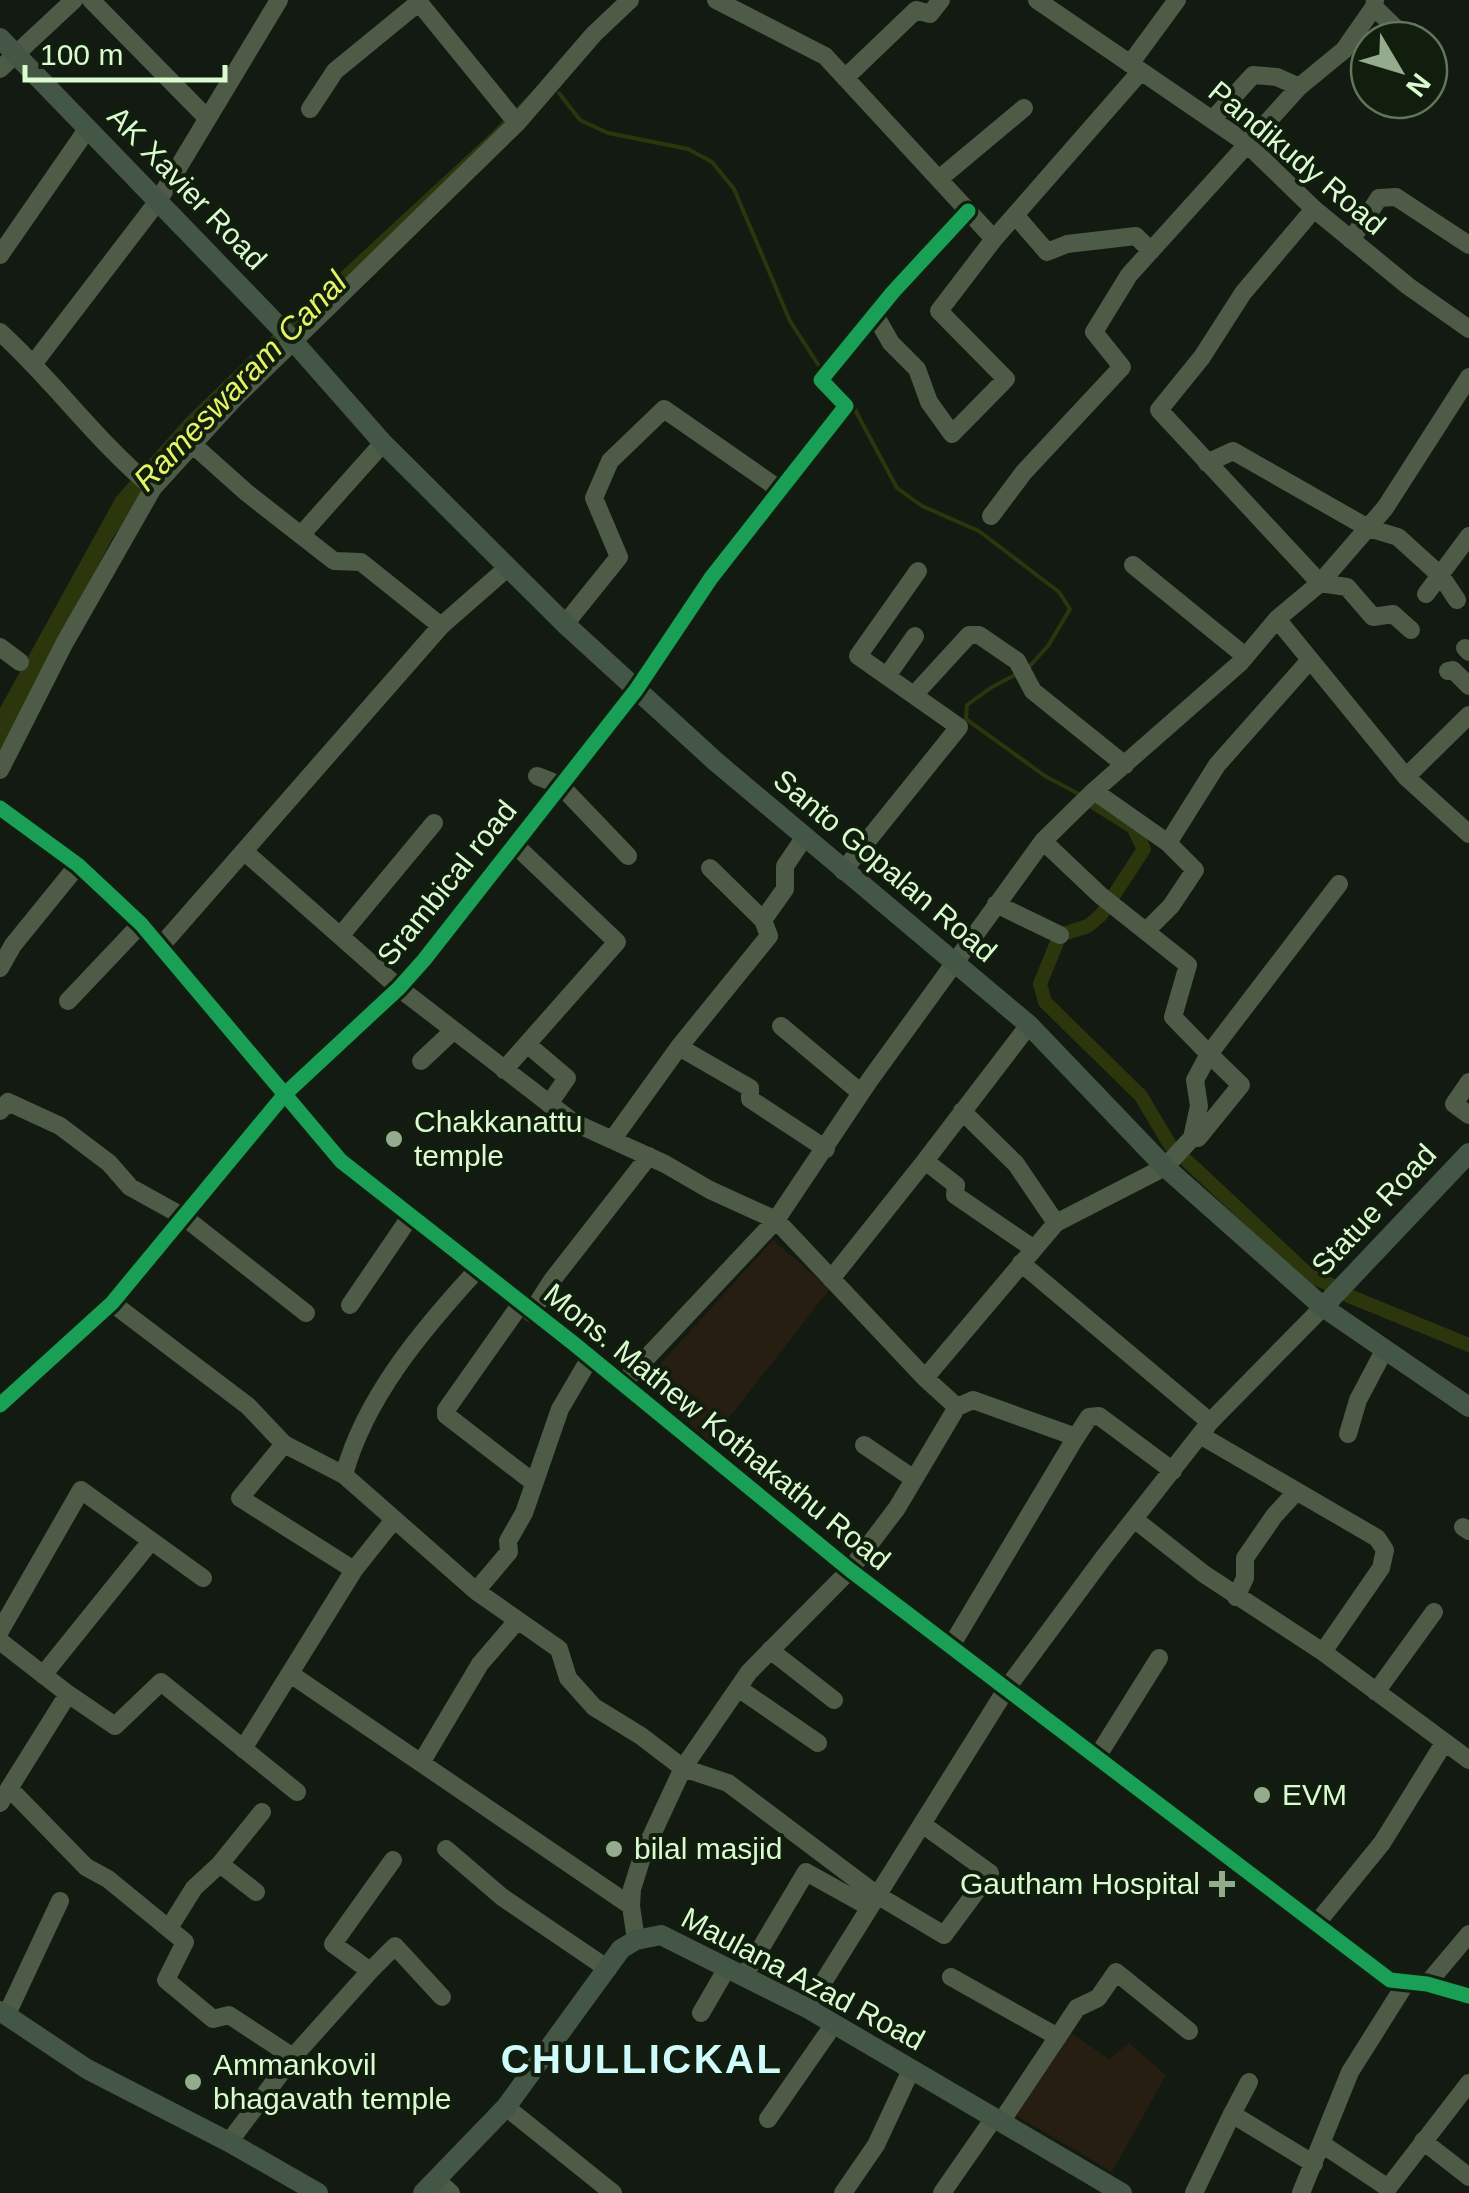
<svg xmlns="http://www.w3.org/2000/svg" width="1469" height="2193" font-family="Helvetica,sans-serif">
<rect width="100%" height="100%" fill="#131a12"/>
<!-- green -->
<path fill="#251e11" d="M 773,1240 L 830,1289 L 710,1442 L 643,1383 Z
M 1067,2030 L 1109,2059 L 1129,2043 L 1166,2075 L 1112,2172 L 1017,2116 Z"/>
<!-- water -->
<path fill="#2b360d" d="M 624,0 L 632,0 L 192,430 L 147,485 L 111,541 L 0,754 L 0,708 L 116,497 L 187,417 L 252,354 L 491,133 Z"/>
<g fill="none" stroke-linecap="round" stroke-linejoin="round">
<!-- stream -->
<path stroke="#2b360d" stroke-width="4" d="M 559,93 L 580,120 L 608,133 L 688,149 L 712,162 L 734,189 L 790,321 L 821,369
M 853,406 L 897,488 L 922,506 L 979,531 L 1059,592 L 1070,609 L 1048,646 L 1027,669
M 1019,673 L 992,687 L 967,705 L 966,719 L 1045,776 L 1079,794"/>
<!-- canal -->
<path stroke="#2b360d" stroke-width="14" d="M 1093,802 L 1133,827 L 1144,849 L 1101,915 L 1088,926 L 1060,935 L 1040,984 L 1045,1002 L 1141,1096 L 1170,1145 L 1310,1276 L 1331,1285
M 1349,1296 L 1469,1345"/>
<!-- minor -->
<path stroke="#4d5b47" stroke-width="18" d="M 91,0 L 207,118
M 417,0 L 517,123
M 716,0 L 825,56 L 994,239
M 1037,0 L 1246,143 L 1314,209 L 1408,286 L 1469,329
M 1374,7 L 1408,40
M 1429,60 L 1431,62
M 1130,64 L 1177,0
M 0,69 L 74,0
M 845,78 L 916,10 L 930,14 L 941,0
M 310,109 L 335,71 L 418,3
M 1213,119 L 1253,75 L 1277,77 L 1299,87 L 1344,50 L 1374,7 L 1375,0
M 939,179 L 1024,108
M 1314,209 L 1243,293 L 1202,357 L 1159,410 L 1320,583 L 1347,587 L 1373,617 L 1393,614 L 1411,630
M 1015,215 L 1047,252 L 1067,244 L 1136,236 L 1151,251
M 1351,240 L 1379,198 L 1396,197 L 1469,245
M 0,255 L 88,128
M 875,315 L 891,343 L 917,369 L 929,402 L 952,434 L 1006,379 L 939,311 L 994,239 L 1141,71
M 0,332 C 54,381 97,442 153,488
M 34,363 L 158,201 L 279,0
M 191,443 L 247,493 L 334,561 L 361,562 L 441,626
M 1207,463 L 1233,451 L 1368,528 L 1398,537 L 1441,576 L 1457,600
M 991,516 L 1024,472 L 1122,367 L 1094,332 L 1129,275 L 1299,87
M 301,535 L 383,443
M 1133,565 L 1245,656
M 1426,594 L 1469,536
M 1277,619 L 1406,777 L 1469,834
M 565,624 L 619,557 L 594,498 L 610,461 L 664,409 L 779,489
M 0,647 L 20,662
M 1465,648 L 1469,652
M 1448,671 L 1453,670 L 1469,686
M 887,676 L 915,636
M 914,695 L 969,635 L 979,635 L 1017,661 L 1033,691 L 1125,765
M 0,770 L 64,644 L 153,488 L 235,398 L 517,123 L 594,34 L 630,0
M 537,776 L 560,785 L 628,856
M 1406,777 L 1469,715
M 1094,791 L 1168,843 L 1195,870 L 1171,906 L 1147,930
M 0,808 L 78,865 L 141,924 L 341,1161 L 573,1343 L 850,1570 L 1390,1980 L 1427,1984 L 1469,1996
M 1168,843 L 1217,765 L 1310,660
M 245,852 L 399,988 L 573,1122 L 665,1164 L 710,1190 L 776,1220 L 925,1378 L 957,1407
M 710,868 L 763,920
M 843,871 L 959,727 L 858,656 L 918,571
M 996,904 L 1060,935
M 341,935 L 434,823
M 160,947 L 441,626 L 506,569
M 0,968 L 13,945 L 78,865
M 68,1001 L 141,924
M 781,1026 L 861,1093
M 527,1044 L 567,1078 L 549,1104
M 679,1047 L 750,1088 L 750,1099 L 826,1149
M 421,1061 L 453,1031
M 504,1070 L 617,942 L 514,844
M 1469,1082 L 1454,1104 L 1469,1115
M 0,1111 L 8,1102 L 60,1126 L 109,1163 L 130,1187 L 184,1217 L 306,1313
M 962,1111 L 1016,1164 L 1056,1223
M 1198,1138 L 1241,1085 L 1209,1054 L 1339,884
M 612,1140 L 679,1047 L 769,936 L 763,920 L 785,889 L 785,866 L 804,838
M 925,1161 L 1029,1025
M 1021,1263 L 1210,1422
M 831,1279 L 925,1161 L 956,1185 L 955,1195 L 1034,1249
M 112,1303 L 248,1406 L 284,1444 L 344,1475 L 476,1591 L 559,1649 L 568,1678 L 594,1707 L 641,1736 L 683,1768 L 728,1783 L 877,1895 L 944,1935 L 990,1873 L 922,1824
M 350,1305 L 410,1217
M 520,1305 L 446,1410 L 446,1415 L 533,1482
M 531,1313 L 553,1279 L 649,1156
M 925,1378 L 1056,1223 L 1165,1167 L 1192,1138 L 1199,1106 L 1195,1080 L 1209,1054 L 1173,1017 L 1188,965 L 1100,895 L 1043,841
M 622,1384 L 776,1220 L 869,1081 L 1043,841 L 1094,791 L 1240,663 L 1277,619 L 1320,583 L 1385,508 L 1469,377
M 0,1405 L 112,1303 L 285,1094 L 399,988 L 424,960 L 636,690 L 711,578 L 846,406 L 821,380 L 893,292 L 968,211
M 1348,1434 L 1358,1400 L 1385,1349
M 1200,1435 L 1377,1538 L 1385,1550 L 1381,1568 L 1323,1652
M 284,1444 L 240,1498 L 354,1570
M 864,1445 L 914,1479
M 344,1475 C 365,1397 423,1329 477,1270
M 1134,1519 L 1204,1574 L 1323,1652 L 1469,1760
M 1463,1527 L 1469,1531
M 476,1591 L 509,1552 L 508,1541 L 524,1513 L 560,1409 L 590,1358
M 1236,1597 L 1245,1578 L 1245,1558 L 1274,1516 L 1296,1492
M 0,1631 L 81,1490 L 203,1578
M 0,1641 L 68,1694 L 115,1726 L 161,1682 L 297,1792
M 951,1646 L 1076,1437
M 770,1650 L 834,1700
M 43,1675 L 151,1541
M 292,1675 L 631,1906
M 738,1688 L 818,1743
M 1376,1692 L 1434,1612
M 243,1749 L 354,1570 L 393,1521
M 1097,1757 L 1159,1658
M 421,1763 L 480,1664 L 517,1621
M 9,1788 L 86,1867 L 108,1879 L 185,1942 L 166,1980 L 213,2019 L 229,2015 L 293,2057
M 0,1803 L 68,1694
M 446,1849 L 502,1897 L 608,1969
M 220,1864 L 256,1892
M 1316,1924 L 1382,1843 L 1444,1743
M 169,1928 L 194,1888 L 220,1864 L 262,1812
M 636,1940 L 631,1906 L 632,1889 L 643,1854 L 683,1768 L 749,1672 L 850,1570 L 897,1508 L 957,1407 L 973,1400 L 1076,1437 L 1089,1417 L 1099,1416 L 1173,1471
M 370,1971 L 395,1946 L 442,1997
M 744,1976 L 806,1872 L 869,1907
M 951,1977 L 1058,2037
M 1427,1984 L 1469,1934
M 807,2008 L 1007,1688 L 1104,1557 L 1210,1422 L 1323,1307
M 701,2013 L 727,1968
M 7,2014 L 60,1901
M 1249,2082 L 1232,2114 L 1314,2164
M 506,2107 L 613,2193
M 768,2119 L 834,2024
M 1001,2122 L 1077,2008 L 1098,1998 L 1116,1972 L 1189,2031
M 1423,2141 L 1469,2177
M 229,2142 L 293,2057 L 370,1971 L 333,1944 L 393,1860
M 1322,2144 L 1388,2188 L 1469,2083
M 438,2181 L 451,2193
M 843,2193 L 876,2145 L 911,2070
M 942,2193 L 994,2118
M 1194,2193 L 1232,2114
M 1301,2193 L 1350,2072 L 1406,1983"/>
<!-- major -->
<path stroke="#445645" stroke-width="20" d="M 0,38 L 294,342 L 383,443 L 565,624 L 715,761 L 1029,1025 L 1165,1167 L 1323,1307 L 1469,1407
M 1323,1307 L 1469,1153
M 0,2011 L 87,2069 L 229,2142 L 318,2193
M 423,2193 L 506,2107 L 621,1949 L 636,1940 L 661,1935 L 807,2008 L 1122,2193"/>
<defs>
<path id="cycleway" d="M 0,808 L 78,865 L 141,924 L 341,1161 L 573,1343 L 850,1570 L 1390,1980 L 1427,1984 L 1469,1996
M 0,1405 L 112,1303 L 285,1094 L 399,988 L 424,960 L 636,690 L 711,578 L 846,406 L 821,380 L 893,292 L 968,211"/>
</defs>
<!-- cycleway casing -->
<use href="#cycleway" stroke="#111e0e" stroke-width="21"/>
<!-- cycleway -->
<use href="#cycleway" stroke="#1a9f57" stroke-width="15"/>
</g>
<!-- markers -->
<g fill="#94ac8d" stroke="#111e0e" stroke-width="4">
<circle cx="394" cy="1139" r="10"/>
<circle cx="1262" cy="1795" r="10"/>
<circle cx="614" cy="1849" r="10"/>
<path d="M1217 1869h10v10h10v10h-10v10h-10v-10h-10v-10h10z"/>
<circle cx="193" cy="2082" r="10"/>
</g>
<g text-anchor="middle" stroke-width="8" stroke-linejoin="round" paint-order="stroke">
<!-- street labels -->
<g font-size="30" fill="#dafbcf" stroke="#111e0e">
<text transform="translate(1297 158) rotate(40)" y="10">Pandikudy Road</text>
<text transform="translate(187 188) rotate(46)" y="10">AK Xavier Road</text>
<text transform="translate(885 866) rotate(40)" y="10">Santo Gopalan Road</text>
<text transform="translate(447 883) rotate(-51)" y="10">Srambical road</text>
<text transform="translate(1374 1210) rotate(-47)" y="10">Statue Road</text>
<text transform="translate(717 1427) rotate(39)" y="10">Mons. Mathew Kothakathu Road</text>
<text transform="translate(803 1979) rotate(28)" y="10">Maulana Azad Road</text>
</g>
<!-- poi labels -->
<g font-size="30" fill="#dafbcf" stroke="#111e0e" text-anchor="start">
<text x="414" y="1132">Chakkanattu<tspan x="414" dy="34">temple</tspan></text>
<text x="1282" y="1805">EVM</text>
<text x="634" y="1859">bilal masjid</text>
<text x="1200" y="1894" text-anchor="end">Gautham Hospital</text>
<text x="213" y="2075">Ammankovil<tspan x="213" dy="34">bhagavath temple</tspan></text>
</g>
<!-- water labels -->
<g font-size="32" font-style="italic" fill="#e5f464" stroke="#111e0e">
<text transform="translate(240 381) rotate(-46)" y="11">Rameswaram Canal</text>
</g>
<!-- district labels -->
<g font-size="40" font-weight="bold" letter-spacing="2.5" fill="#d0fbfc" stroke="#111e0e">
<text x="642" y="2073">CHULLICKAL</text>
</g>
</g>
<!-- north arrow -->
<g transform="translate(1399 70) rotate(128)"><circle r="48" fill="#111e0e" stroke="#61765b" stroke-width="2.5"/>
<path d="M0-8L18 38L0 25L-18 38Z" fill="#94ac8d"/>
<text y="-15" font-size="28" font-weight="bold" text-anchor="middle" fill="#dafbcf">N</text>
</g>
<!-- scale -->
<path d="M25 65v15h200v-15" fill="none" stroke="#dafbcf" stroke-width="5"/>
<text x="40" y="65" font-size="30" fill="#dafbcf" stroke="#111e0e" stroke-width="8" paint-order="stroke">100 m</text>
</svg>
